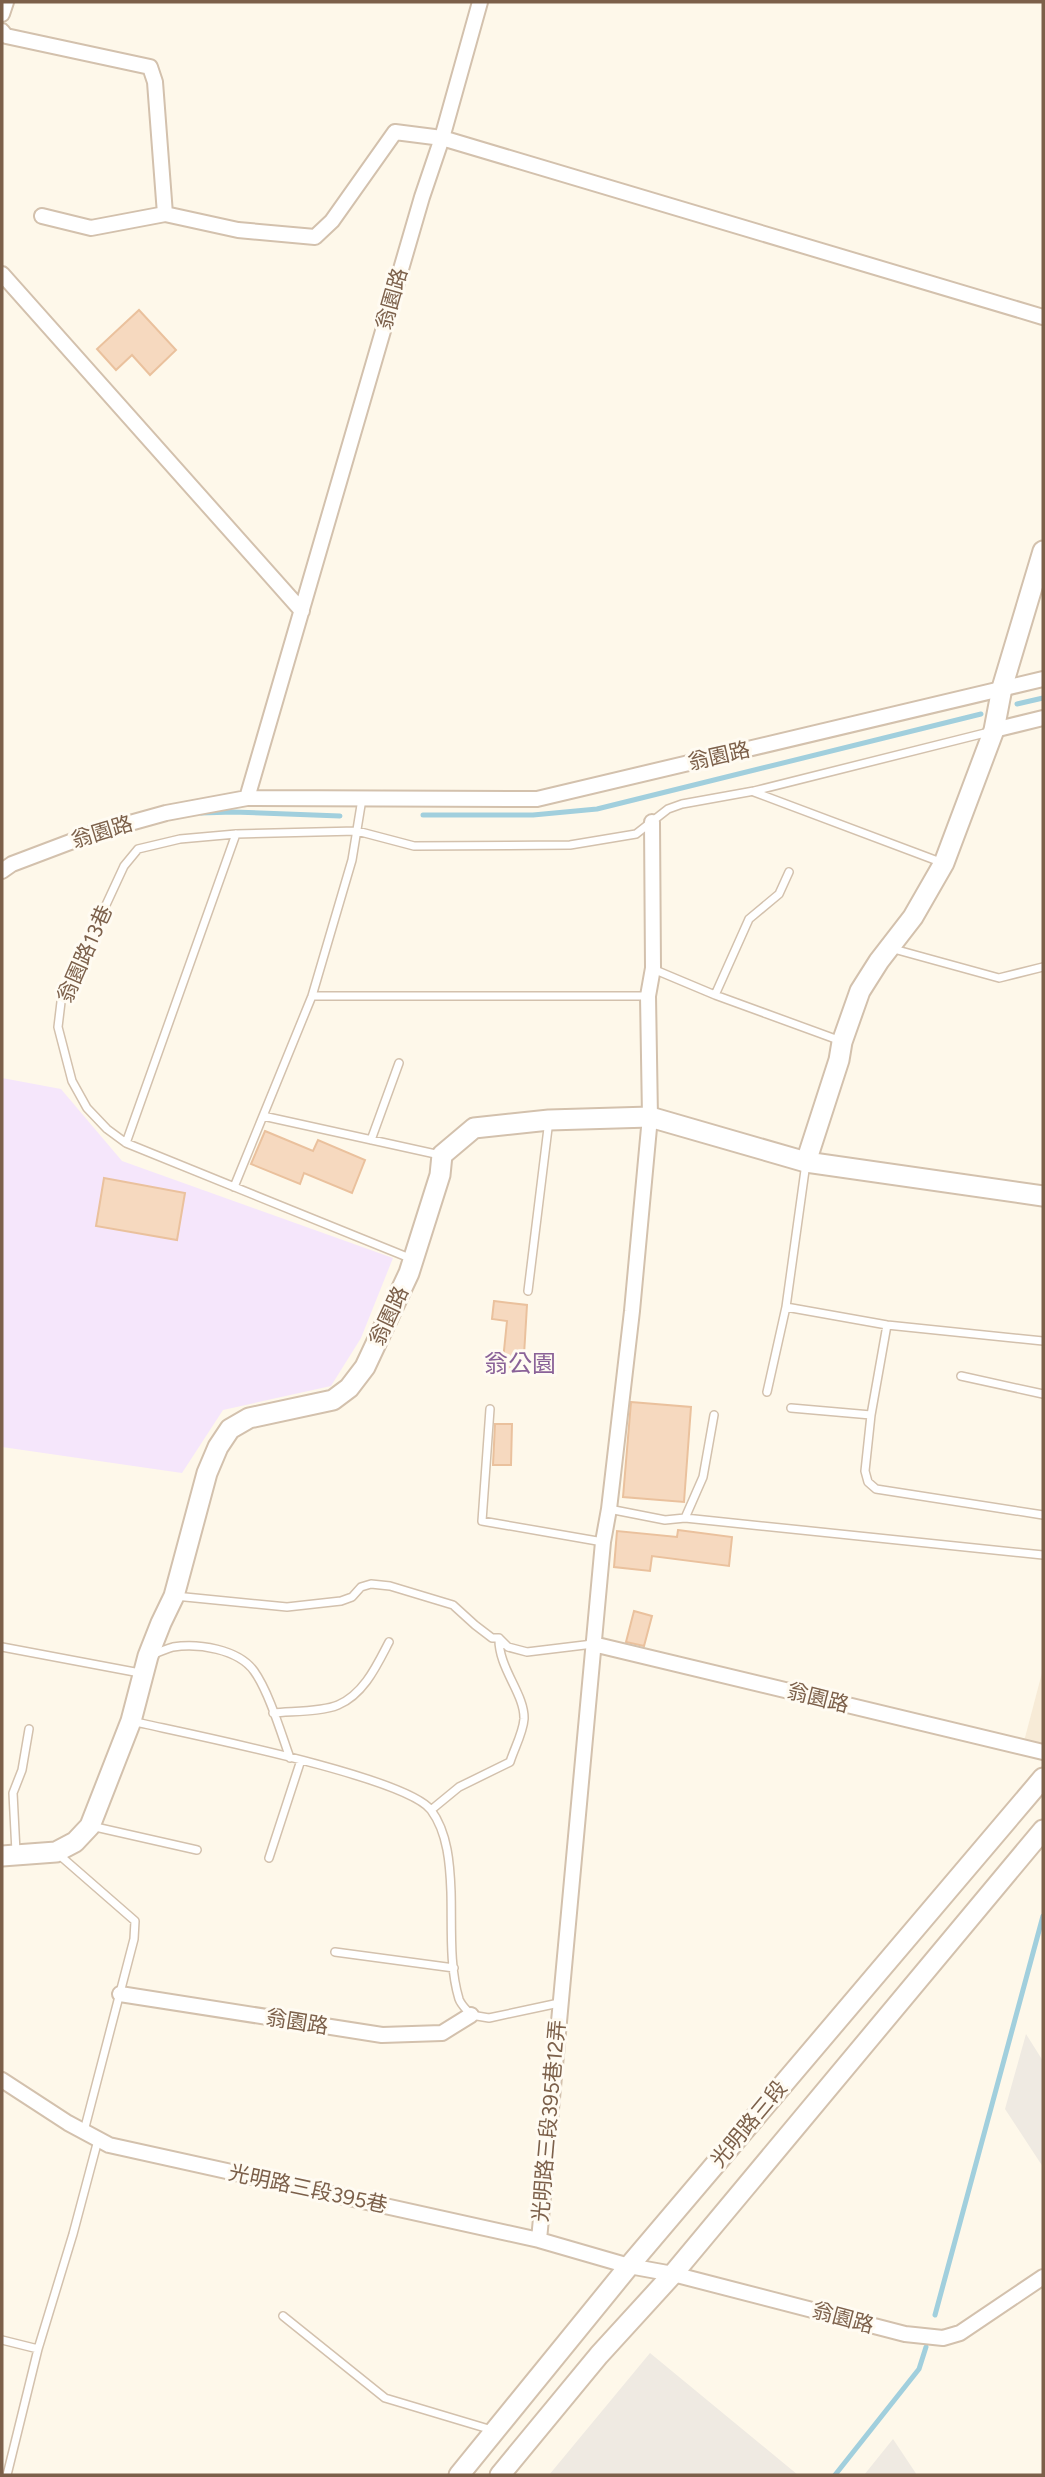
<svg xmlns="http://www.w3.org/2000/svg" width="1045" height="2477" font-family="Figtree,'Noto Sans TC',sans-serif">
<rect width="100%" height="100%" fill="#fef8ea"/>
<!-- residential -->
<path fill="#f7ebd7" d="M 1043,1669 L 1043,1745 L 1022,1749 Z"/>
<!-- industrial -->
<path fill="#efeae2" d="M 1026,2034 L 1043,2061 L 1043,2167 L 1005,2109 Z
M 650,2353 L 798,2475 L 549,2475 Z
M 893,2439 L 917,2475 L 864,2475 Z"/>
<!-- education -->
<path fill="#f5e6fb" d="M 2,1078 L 61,1089 L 122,1161 L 393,1258 L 361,1338 L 331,1386 L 223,1410 L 182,1473 L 2,1447 Z"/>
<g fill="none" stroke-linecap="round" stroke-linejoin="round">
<!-- stream -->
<path stroke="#a1cfdd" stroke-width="5" d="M 1017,704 L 1043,698
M 201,813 L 233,812 L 340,816
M 423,815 L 533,815 L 597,809 L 981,714
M 935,2315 L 1043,1916
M 835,2475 L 919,2369 L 926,2347"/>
</g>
<!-- building -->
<path fill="#f6d9bf" stroke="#eac19d" stroke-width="2" d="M 139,310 L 176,350 L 150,375 L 132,355 L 116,370 L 97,349 Z
M 265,1131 L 313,1151 L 318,1140 L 365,1160 L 352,1193 L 304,1173 L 300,1184 L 251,1164 Z
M 104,1178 L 185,1193 L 177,1240 L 96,1226 Z
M 494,1301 L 527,1305 L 523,1372 L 502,1370 L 507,1321 L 492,1319 Z
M 631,1402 L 691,1407 L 684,1502 L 623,1497 Z
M 495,1424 L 512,1424 L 511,1465 L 493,1465 Z
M 678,1530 L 732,1537 L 729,1566 L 652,1556 L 650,1571 L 614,1567 L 617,1531 L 677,1537 Z
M 634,1611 L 652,1616 L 644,1646 L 626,1642 Z"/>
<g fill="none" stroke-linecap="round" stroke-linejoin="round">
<defs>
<path id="service" d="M 754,792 L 943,863
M 890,948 L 999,978 L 1043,967
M 653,969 L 715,995 L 841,1041
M 715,995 L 749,919 L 779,894 L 789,872
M 312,996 L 648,996
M 263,1116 L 440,1155
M 371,1140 L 399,1063
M 126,1143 L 236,834
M 234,1187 L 312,996 L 352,860 L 362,799
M 412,1259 L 126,1143 L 107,1129 L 87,1108 L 72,1081 L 58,1027 L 61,1002 L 124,866 L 138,849 L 180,839 L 236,834 L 357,831 L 414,846 L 570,845 L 636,834 L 668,809 L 682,804 L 754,791 L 989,732
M 528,1291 L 549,1120
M 786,1307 L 887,1325 L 1043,1341
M 887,1325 L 871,1415 L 865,1471 L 868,1482 L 876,1489 L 1043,1515
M 961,1376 L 1043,1394
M 767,1392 L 786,1307 L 806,1163
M 791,1408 L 871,1415
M 490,1409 L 482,1521 L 603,1542
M 609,1509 L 665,1520 L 685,1518 L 703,1477 L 714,1415
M 685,1518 L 1043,1555
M 175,1596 L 287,1607 L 341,1601 L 352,1597 L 361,1587 L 371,1584 L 390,1586 L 453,1605 L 475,1625 L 492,1638 L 499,1638 L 508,1647 L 527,1652 L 593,1644
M 2,1647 L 140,1673
M 152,1655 C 159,1652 166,1649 173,1647 C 198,1643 238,1649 254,1671 C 269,1692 281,1733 290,1758
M 273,1713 C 291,1711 322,1712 338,1705 C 364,1694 377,1665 389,1642
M 131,1721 C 183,1733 405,1776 431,1810 C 448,1833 450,1865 451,1892 C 452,1926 449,1966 459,1999 C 461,2005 467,2010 471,2015 L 489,2018 L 559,2003
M 431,1810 L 459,1787 L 510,1762 C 514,1749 523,1733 524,1719 C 525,1694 498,1668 499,1638
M 91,1826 L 197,1850
M 16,1852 L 13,1793 L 22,1770 L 29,1729
M 57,1853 L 135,1921 L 134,1939 L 84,2131
M 269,1858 L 301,1760
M 335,1952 L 454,1968
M 283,2316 L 385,2398 L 492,2430
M 2,2340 L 38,2349
M 7,2475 L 38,2349 L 73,2234 L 98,2140"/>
<path id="minor" d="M 2,14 L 6,2
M 2,31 L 6,36 L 150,67 L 155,82 L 165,214 L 238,230 L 315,237 L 332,221 L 395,132 L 442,138 L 1043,317
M 42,216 L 91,228 L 165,214
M 2,274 L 302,611
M 994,730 L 1043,718
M 247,798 L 422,197 L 442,138 L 480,2
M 2,871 L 12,864 L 94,833 L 166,813 L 247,798 L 537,799 L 1043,679
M 593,1644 L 1043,1752
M 120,1994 L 382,2035 L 442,2033 L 471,2015
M 2,2080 L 68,2123 L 109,2145 L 539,2240 L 629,2266 L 673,2274 L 905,2334 L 943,2338 L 960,2333 L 1043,2277
M 539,2240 L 603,1542 L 609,1509 L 632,1311 L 650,1117 L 648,996 L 653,968 L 652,822"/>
<path id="tertiary" d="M 806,1162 L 839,1060 L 842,1042 L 860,991 L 879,961 L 913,917 L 944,863 L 994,730 L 1002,688 L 1043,551
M 2,1856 L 56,1852 L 75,1842 L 90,1826 L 131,1721 L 148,1656 L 161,1623 L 174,1596 L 207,1473 L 218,1447 L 230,1429 L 249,1418 L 333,1400 L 349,1388 L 365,1367 L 409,1273 L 440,1175 L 442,1155 L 474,1128 L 549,1120 L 650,1117 L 806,1162 L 1043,1196
M 459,2475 L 629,2266 L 1043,1778
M 500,2475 L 599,2355 L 673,2274 L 1043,1830"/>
</defs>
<!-- service casing -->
<use href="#service" stroke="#d3c1ad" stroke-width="10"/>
<!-- minor casing -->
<use href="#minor" stroke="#d3c1ad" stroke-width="18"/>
<!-- tertiary casing -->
<use href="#tertiary" stroke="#d3c1ad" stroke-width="23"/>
<!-- service -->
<use href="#service" stroke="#fff" stroke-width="7"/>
<!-- minor -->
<use href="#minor" stroke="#fff" stroke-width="14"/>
<!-- tertiary -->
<use href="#tertiary" stroke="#fff" stroke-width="19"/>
</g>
<g text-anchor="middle" stroke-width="6" stroke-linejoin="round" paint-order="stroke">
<!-- street labels -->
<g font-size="21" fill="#7c604a" stroke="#fffbf2">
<text transform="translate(392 299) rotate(-74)" y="7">翁園路</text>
<text transform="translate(719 756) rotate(-13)" y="7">翁園路</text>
<text transform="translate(102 832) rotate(-17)" y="7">翁園路</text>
<text transform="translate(85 954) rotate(-66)" y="7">翁園路13巷</text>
<text transform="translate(389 1316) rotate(-65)" y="7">翁園路</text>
<text transform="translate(818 1698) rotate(14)" y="7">翁園路</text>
<text transform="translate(297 2022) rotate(9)" y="7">翁園路</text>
<text transform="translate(549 2121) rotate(-85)" y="7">光明路三段395巷12弄</text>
<text transform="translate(749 2124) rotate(-50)" y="7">光明路三段</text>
<text transform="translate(308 2189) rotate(12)" y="7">光明路三段395巷</text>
<text transform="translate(843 2318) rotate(15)" y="7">翁園路</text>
</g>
<!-- quarter labels -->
<g font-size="24" fill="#8a6298" stroke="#fffbf2">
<text x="520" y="1372">翁公園</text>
</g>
</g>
<!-- border -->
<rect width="1045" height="2477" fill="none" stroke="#7c604a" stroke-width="7"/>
</svg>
